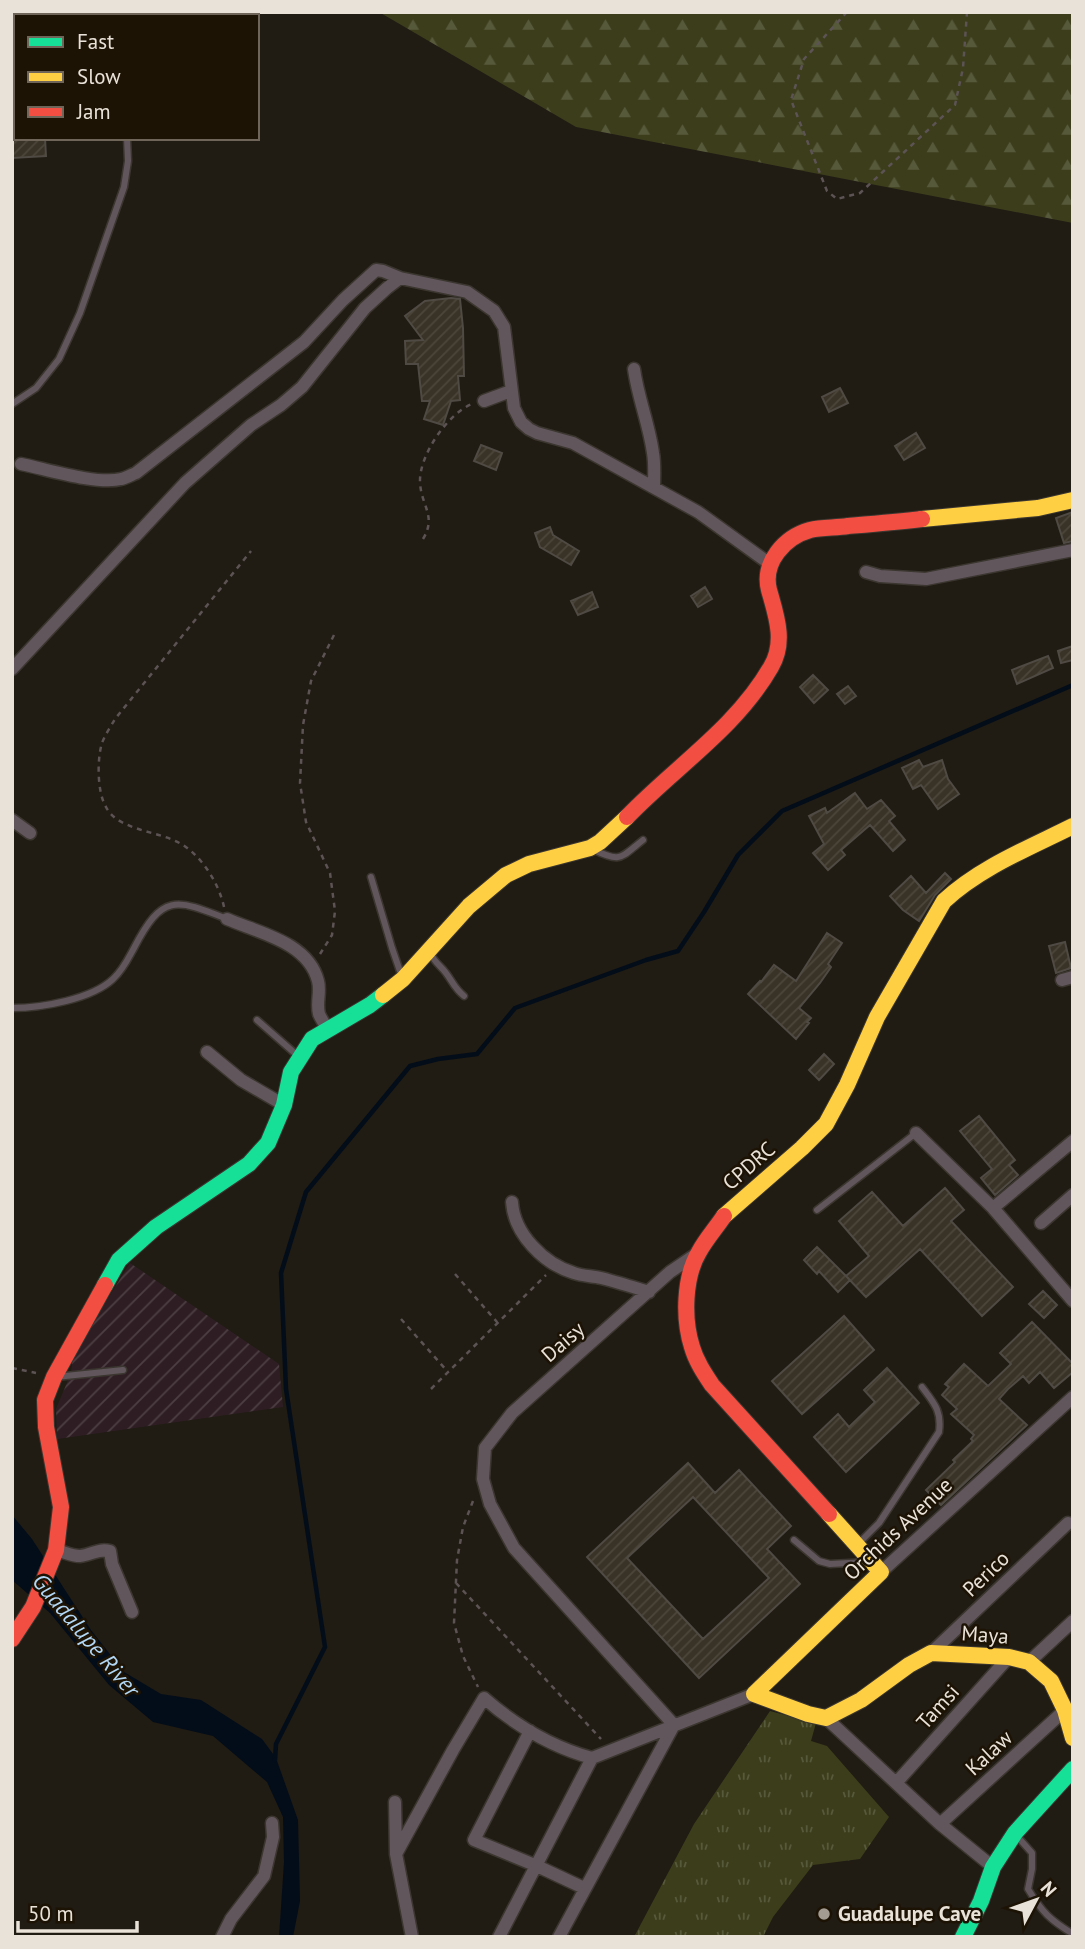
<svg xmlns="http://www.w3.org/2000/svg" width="1085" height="1949" font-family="'PT Sans',sans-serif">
<defs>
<pattern id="industrial-furrows" width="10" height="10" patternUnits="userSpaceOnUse" patternTransform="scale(1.75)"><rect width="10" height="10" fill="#2e1e24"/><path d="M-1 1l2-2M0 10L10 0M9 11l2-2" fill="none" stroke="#4c3e43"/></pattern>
<pattern id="grass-tufts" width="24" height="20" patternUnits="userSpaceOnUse" patternTransform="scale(1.75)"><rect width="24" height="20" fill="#3b3d1b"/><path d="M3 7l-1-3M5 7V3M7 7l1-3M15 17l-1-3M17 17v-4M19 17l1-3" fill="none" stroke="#57593b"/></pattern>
<pattern id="forest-firs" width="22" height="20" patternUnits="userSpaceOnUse" patternTransform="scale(1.75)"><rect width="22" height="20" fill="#3b3d1b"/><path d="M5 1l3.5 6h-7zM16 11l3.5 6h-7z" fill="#57593b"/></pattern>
<pattern id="building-hatch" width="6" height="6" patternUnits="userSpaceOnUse" patternTransform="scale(1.75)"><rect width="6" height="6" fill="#393226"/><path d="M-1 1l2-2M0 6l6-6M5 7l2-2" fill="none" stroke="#4c463a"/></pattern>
</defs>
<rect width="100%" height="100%" fill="#201b13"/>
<!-- industrial -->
<path fill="url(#industrial-furrows)" d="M 130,1263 L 279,1364 L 283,1407 L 57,1439 L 56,1409 L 71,1373 L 73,1355 Z"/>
<!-- grass -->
<path fill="url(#grass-tufts)" d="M 770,1711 L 816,1723 L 811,1741 L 827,1746 L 889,1817 L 860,1859 L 813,1865 L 773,1917 L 763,1937 L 634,1937 L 694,1824 Z"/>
<!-- forest -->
<path fill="url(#forest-firs)" d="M 379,12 L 1073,12 L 1073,223 L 576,127 Z"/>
<!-- water -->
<path fill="#030d19" d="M 12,1515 L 32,1539 L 91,1630 L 124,1672 L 161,1694 L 201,1700 L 262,1739 L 276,1758 L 298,1820 L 300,1901 L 293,1937 L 279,1937 L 284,1862 L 283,1817 L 267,1782 L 213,1736 L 153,1722 L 109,1685 L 50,1613 L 12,1580 Z"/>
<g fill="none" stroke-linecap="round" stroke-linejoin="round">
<!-- stream -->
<path stroke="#030d19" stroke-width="4.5" d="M 275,1760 L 276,1744 L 325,1647 L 286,1389 L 281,1273 L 306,1192 L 410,1066 L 438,1059 L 477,1054 L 515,1008 L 646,960 L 678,951 L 704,912 L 738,855 L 782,811 L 1073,685"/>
</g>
<!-- building -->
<path fill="url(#building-hatch)" stroke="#4f4a43" stroke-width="2" fill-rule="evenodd" d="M 12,138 L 45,138 L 46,156 L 12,158 Z
M 451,298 L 460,299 L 463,328 L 464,376 L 458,376 L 460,400 L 451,401 L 443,425 L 424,419 L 430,401 L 422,401 L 418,364 L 406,364 L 405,341 L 423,340 L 405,316 L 425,301 Z
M 840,388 L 848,403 L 829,412 L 822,397 Z
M 916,433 L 925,448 L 904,460 L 895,446 Z
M 481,445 L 502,453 L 496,470 L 474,461 Z
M 1073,512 L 1073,541 L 1064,543 L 1056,518 Z
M 550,527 L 553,535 L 579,551 L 571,565 L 540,547 L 535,533 Z
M 705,587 L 712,599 L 698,607 L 691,596 Z
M 592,592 L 598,607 L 578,615 L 571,601 Z
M 1073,646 L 1073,660 L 1061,663 L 1058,651 Z
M 1048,656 L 1053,668 L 1017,684 L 1012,670 Z
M 813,675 L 828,690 L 814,703 L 800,687 Z
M 848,686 L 856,696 L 845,704 L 837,694 Z
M 919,760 L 923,767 L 942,760 L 948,779 L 959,794 L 938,809 L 921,785 L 913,789 L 902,768 Z
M 855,793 L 867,809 L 881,800 L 895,816 L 889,821 L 905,840 L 893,851 L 870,825 L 841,850 L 845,855 L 828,870 L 813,853 L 824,844 L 809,816 L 825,808 L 827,813 Z
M 945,873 L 951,879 L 935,895 L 919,921 L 903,910 L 890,896 L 911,876 L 926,893 Z
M 827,933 L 842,943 L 828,964 L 831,967 L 820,983 L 799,1008 L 811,1018 L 807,1022 L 809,1023 L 796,1039 L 748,994 L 760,981 L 761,982 L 774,965 L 796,981 Z
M 1065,942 L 1071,968 L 1056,973 L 1049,946 Z
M 824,1054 L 834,1064 L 819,1080 L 809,1070 Z
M 979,1116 L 1015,1160 L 1009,1165 L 1018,1175 L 995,1195 L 981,1178 L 992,1169 L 960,1131 Z
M 945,1188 L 964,1210 L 951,1221 L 1013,1287 L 982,1316 L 920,1249 L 866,1297 L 846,1276 L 869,1256 L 839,1221 L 872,1192 L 903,1226 Z
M 817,1247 L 850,1280 L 838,1292 L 819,1271 L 817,1274 L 804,1260 Z
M 1043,1291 L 1057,1305 L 1044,1318 L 1029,1304 Z
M 844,1316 L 874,1350 L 802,1414 L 772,1381 Z
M 1032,1322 L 1073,1364 L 1073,1372 L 1054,1388 L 1040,1372 L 1029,1383 L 1023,1376 L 1008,1389 L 999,1399 L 1027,1425 L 941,1505 L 926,1490 L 955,1462 L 953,1460 L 973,1441 L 971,1439 L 974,1435 L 951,1414 L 957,1409 L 942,1395 L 949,1387 L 945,1384 L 964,1364 L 988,1386 L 1011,1364 L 1000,1353 Z
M 887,1368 L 919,1403 L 846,1472 L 814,1437 L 838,1414 L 849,1427 L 875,1402 L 864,1390 Z
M 688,1463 L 715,1493 L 739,1470 L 791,1526 L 767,1549 L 800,1584 L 699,1678 L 587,1557 ZM 693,1497 L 769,1578 L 703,1639 L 627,1558 Z"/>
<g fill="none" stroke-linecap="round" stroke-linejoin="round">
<defs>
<path id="lane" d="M 98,12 L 99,16
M 12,404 L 36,388 L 59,359 L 80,313 L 124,187 L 128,161 L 127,138
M 592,849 C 621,863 619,859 643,840
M 371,877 L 392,948 L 402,977
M 431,954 C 434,962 441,966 446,973 C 452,981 455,989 464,996
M 12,1008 C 42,1008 92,999 113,979 C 123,970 128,959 134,948 C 162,894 175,898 227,919
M 257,1020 L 298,1056
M 817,1210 L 916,1133
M 56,1377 L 123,1370
M 794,1540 L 819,1561 L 830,1564 L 868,1562
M 857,1545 L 879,1523 L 939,1432 C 942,1411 934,1403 922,1387
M 1016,1835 L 1032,1853 L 1032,1869 L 1028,1889 C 1042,1912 1050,1920 1073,1934"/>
<path id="street" d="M 634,369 C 638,398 649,424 653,453 C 655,464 654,476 654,487
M 484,401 L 511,391
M 21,464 C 46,469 97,485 121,479 C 126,478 131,475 136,473 L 304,342 L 343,300 L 376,270 L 383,271 L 400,278 L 467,292 L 494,311 L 504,327 L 514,408 L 521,422 L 529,429 L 537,433 L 573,443 L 698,512 L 770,564
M 866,572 L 880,576 L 926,579 L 1073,550
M 12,669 L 185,483 L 251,425 L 281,405 L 302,387 L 365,308 L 387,288 L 400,278
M 12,820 L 30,833
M 227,919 C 259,933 308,942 318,981 C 321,992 316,1003 319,1014 C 321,1019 325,1024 327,1029
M 1062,980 L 1073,977
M 207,1052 L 241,1080 L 284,1105
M 916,1133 L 993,1208 L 1073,1301
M 512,1202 C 514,1234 544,1264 574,1273 C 582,1276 592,1276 601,1278 C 617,1282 633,1287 649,1292
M 993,1208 L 1073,1141
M 1041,1223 L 1073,1195
M 56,1550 C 64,1552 72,1556 80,1556 C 92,1555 98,1548 110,1551 L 112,1564 L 132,1612
M 881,1572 L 1073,1397
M 931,1653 L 1068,1523
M 1029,1662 L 1073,1621
M 826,1718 L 940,1824 L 993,1867
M 674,1725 L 514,1548 L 490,1504 L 483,1479 L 485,1448 L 512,1413 L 670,1272 L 698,1253
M 530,1731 L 474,1840 L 537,1866 L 584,1888
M 896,1783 L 1009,1657
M 395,1802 L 396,1854 L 412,1937
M 940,1824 L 1065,1710
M 396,1854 L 453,1750 L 484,1698 C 515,1725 552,1747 592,1758 L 754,1694
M 222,1937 L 231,1919 L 264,1876 L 273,1837 L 272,1823
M 499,1937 L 592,1758
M 559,1937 L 674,1725"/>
<path id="fast" d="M 105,1285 L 119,1260 L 156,1227 L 249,1164 L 268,1143 L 284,1105 L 291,1072 L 312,1039 L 370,1005 L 383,995
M 963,1937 L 981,1901 L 993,1867 L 1015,1833 L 1073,1769"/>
<path id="slow" d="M 922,519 L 1038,508 L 1073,500
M 383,995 L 403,979 L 469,906 L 506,875 L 529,864 L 590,848 L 600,842 L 627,817
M 724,1216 L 802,1148 L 826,1124 L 847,1085 L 877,1017 L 944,901 C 981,867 1029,848 1073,826
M 829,1514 L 881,1572 L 754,1694 L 808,1714 L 826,1718 L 861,1700 L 909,1665 L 931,1653 L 1009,1657 L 1029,1662 L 1051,1681 L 1065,1710 L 1073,1738"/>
<path id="jam" d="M 627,817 C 675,767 736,728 771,667 C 786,642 776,615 769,590 C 762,562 785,537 810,530 C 822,527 836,528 848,526 C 872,524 897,522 922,519
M 724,1216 C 716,1228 706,1239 699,1252 C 684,1277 683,1319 692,1347 C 696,1361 704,1373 712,1385 L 829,1514
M 12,1639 L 33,1607 L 56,1550 L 61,1507 L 46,1427 L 45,1400 L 54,1377 L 105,1285"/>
</defs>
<!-- lane casing -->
<use href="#lane" stroke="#3b362f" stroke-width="9"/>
<!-- street casing -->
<use href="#street" stroke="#3b362f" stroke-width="15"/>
<!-- fast casing -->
<use href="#fast" stroke="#3b362f" stroke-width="18"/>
<!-- slow casing -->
<use href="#slow" stroke="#3b362f" stroke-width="18"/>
<!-- jam casing -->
<use href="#jam" stroke="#3b362f" stroke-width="18"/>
<!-- path -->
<path stroke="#5c5354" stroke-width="2.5" stroke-dasharray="5 5" stroke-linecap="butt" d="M 847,12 L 804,59 L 791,100 L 827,191 L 837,199 L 860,193 L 955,105 L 963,68 L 967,12
M 423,539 C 437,516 421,506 420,482 C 419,456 447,414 472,404
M 224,907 C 219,884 203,858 183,845 C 165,834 144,833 126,824 C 118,821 110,815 106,807 C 97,792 97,759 102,743 C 105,735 111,726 115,719 L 251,551
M 320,954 L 332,935 L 335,911 L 330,873 L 306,822 L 300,783 L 303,725 L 311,681 L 336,631
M 455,1274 L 497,1322
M 401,1319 L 448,1372
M 12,1368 L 36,1373
M 431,1389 L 546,1275
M 473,1501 L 463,1527 L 457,1560 L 454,1623 L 463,1656 L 478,1687
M 456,1583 L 601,1739"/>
<!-- lane -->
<use href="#lane" stroke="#61565c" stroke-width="6"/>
<!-- street -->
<use href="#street" stroke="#61565c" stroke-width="12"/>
<!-- fast -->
<use href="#fast" stroke="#16e098" stroke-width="16"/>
<!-- slow -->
<use href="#slow" stroke="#ffcf43" stroke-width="16"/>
<!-- jam -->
<use href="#jam" stroke="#f24e42" stroke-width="16"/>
</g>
<!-- markers -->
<circle fill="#a39c93" stroke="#1d1305" stroke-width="2.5" cx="824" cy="1914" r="7"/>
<g text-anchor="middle" stroke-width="5" stroke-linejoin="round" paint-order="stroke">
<!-- street labels -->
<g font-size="21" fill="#e9e2d8" stroke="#1d1305">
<text transform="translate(749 1166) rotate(-41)" y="7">CPDRC</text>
<text transform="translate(563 1342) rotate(-41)" y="7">Daisy</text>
<text transform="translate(898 1529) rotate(-43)" y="7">Orchids Avenue</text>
<text transform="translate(986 1574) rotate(-44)" y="7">Perico</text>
<text transform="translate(985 1635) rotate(4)" y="7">Maya</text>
<text transform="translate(938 1707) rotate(-48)" y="7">Tamsi</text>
<text transform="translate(989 1753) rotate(-43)" y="7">Kalaw</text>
</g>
<!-- poi labels -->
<g font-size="21" font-weight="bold" fill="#e9e2d8" stroke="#1d1305" text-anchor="start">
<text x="838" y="1921">Guadalupe Cave</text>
</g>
<!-- water labels -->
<g font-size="23" font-style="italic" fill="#b1d7f5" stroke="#1d1305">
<text transform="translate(86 1635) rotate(50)" y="8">Guadalupe River</text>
</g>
</g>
<!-- border -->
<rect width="1085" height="1949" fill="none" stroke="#e9e2d8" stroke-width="28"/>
<!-- legend -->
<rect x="14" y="14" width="245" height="126" fill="#1d1305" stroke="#6f6659" stroke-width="2"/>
<rect x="28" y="37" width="35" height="10" fill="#16e098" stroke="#6f6659" stroke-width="2"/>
<text x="77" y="49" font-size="21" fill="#e9e2d8">Fast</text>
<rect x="28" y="72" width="35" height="10" fill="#ffcf43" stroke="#6f6659" stroke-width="2"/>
<text x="77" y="84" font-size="21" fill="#e9e2d8">Slow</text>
<rect x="28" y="107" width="35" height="10" fill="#f24e42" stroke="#6f6659" stroke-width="2"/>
<text x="77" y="119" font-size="21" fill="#e9e2d8">Jam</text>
<!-- north arrow -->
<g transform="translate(1036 1900) rotate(49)" stroke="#1d1305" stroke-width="5" paint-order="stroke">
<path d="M0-5L12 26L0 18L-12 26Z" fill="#e9e2d8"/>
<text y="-10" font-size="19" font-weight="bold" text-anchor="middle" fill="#e9e2d8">N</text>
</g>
<!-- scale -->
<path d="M18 1921v10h119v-10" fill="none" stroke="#e9e2d8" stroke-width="3.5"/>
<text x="28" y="1921" font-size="21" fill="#e9e2d8" stroke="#1d1305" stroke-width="5" paint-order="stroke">50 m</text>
</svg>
